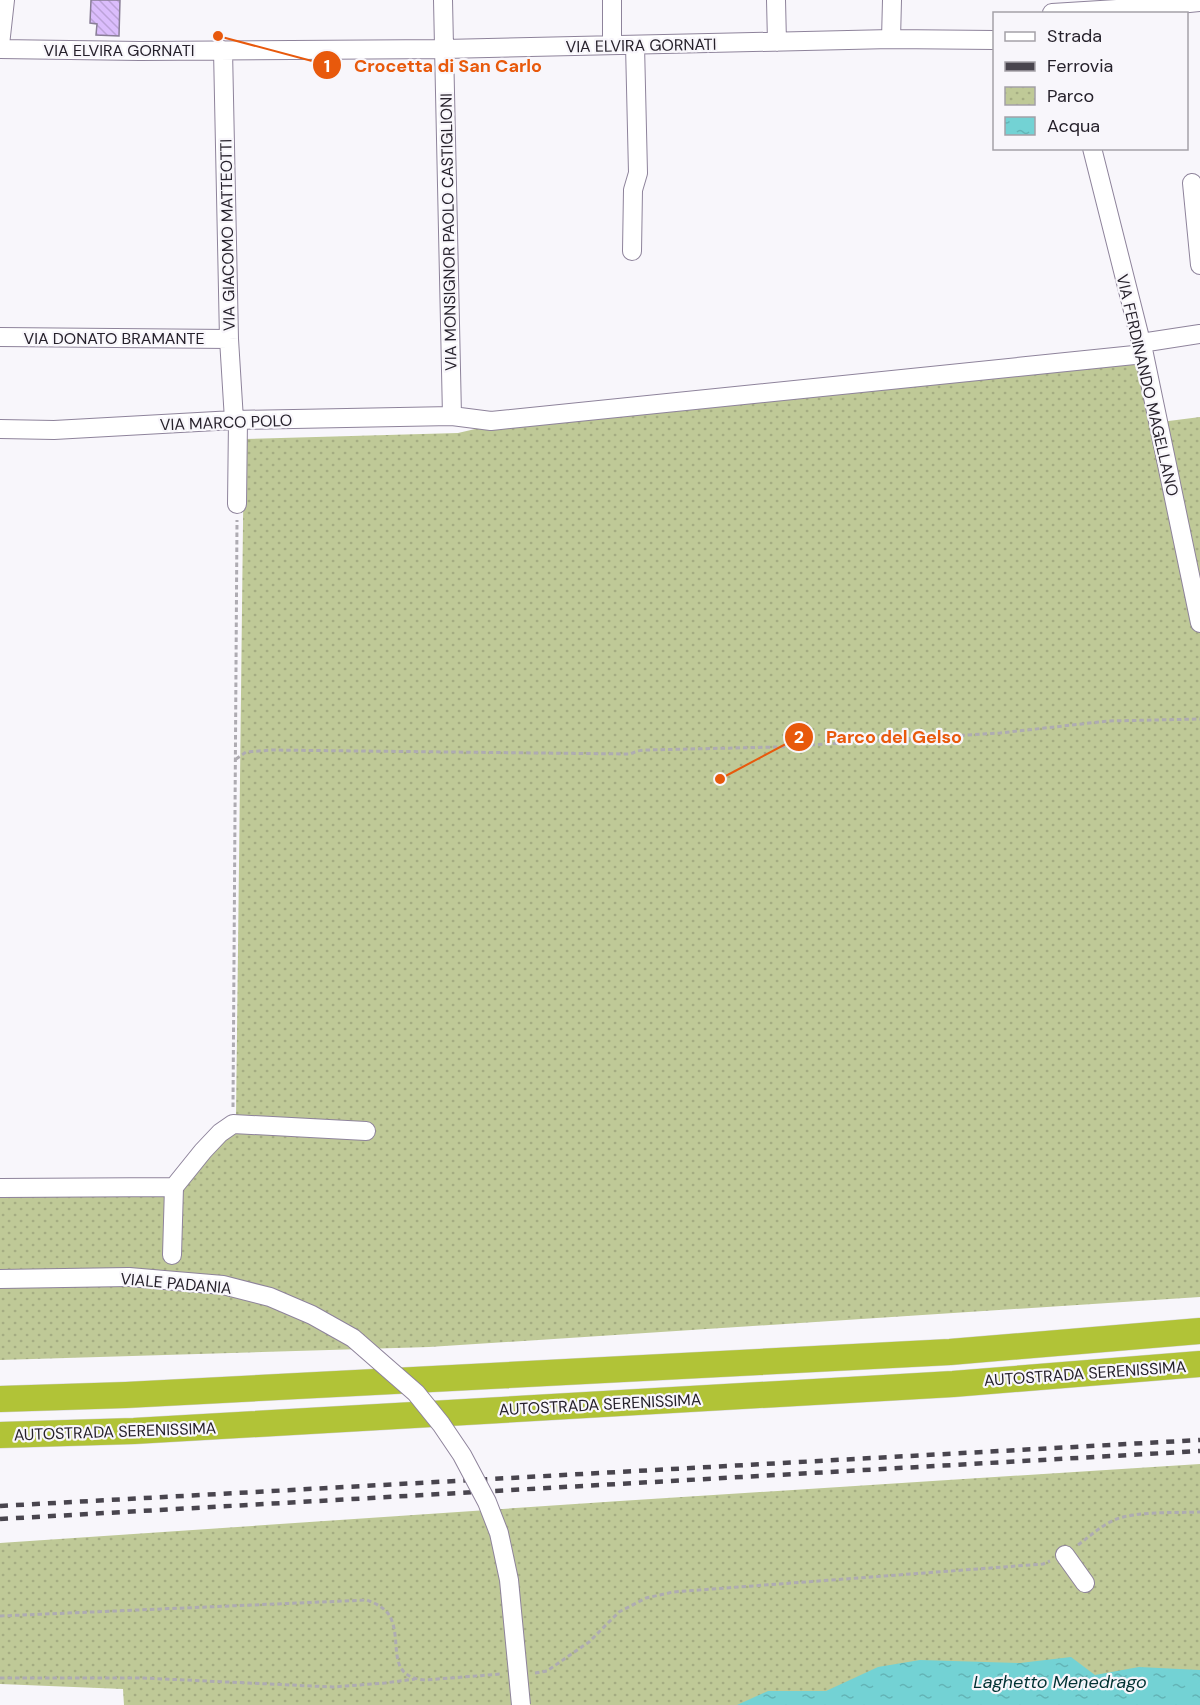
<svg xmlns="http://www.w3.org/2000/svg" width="1200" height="1705" font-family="'DM Sans',sans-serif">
<defs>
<pattern id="park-dots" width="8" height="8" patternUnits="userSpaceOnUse" patternTransform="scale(1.5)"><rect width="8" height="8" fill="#bfc997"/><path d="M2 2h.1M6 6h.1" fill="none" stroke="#a4ac82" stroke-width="1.8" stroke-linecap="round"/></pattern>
<pattern id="water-ripples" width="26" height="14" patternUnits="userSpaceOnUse" patternTransform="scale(1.5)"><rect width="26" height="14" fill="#73d2d4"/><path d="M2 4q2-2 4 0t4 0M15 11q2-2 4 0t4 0" fill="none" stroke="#63b4b6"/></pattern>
<pattern id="building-back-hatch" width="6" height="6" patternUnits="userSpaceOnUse" patternTransform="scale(1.5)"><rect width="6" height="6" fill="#dbbdfc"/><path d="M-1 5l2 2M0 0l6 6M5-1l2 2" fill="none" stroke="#bca2d8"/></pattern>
</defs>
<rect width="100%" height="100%" fill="#f8f6fb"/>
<!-- park -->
<path fill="url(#park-dots)" d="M 1137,360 L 1153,423 L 1200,417 L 1200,1297 L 429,1347 L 0,1360 L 0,1192 L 178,1191 L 236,1119 L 244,439 L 458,433 L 488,426 Z
M 1200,1464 L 1200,1705 L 124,1705 L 123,1689 L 0,1684 L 0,1543 L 620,1501 Z"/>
<!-- water -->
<path fill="url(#water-ripples)" d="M 1071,1657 L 1095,1675 L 1139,1667 L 1200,1670 L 1200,1705 L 737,1705 L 768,1691 L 826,1691 L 878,1667 L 920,1660 L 1020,1663 Z"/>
<!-- building -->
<path fill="url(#building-back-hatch)" stroke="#897e96" stroke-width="1.5" d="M 91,0 L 120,0 L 119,36 L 96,35 L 97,24 L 90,23 Z"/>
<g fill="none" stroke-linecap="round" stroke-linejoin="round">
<defs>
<path id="minor" d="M 443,0 L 452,416
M 612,0 L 612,45
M 776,0 L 777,42
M 1052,13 L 1149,7 L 1200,2
M 891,39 L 892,0
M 0,45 L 5,0
M 0,49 L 140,51 L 444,49 L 891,39 L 994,40
M 223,50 L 229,339 L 234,420
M 1092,148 L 1144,354 L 1200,623
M 1192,183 L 1200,265
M 632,251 L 633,190 L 638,173 L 635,45
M 0,337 L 229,339
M 1141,343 L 1200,334
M 0,429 L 54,430 L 234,420 L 452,416 L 491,421 L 1144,354
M 237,504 L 238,420
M 0,1188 L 174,1187
M 172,1255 L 174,1187 L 203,1151 L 220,1133 L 233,1124 L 366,1131
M 0,1279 L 129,1277
M 1065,1555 L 1085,1583"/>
<path id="highway" d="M 0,1399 L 126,1395 L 950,1352 L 1200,1331
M 0,1435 L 134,1431 L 953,1384 L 1200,1364"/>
</defs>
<!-- minor casing -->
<use href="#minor" stroke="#8e839b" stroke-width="20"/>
<!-- highway casing -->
<use href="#highway" stroke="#d4d3d5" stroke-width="27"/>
<!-- path -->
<path stroke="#aeabb2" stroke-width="3" stroke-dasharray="4.5 3" stroke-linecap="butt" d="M 236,759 L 246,752 L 272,750 L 630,754 L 637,751 L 645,750 L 778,747 L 1000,733 L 1108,721 L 1200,719
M 233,1107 L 237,520
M 1078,1545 C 1090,1536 1101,1526 1114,1520 C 1135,1511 1176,1513 1200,1512
M 0,1616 L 367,1600 C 377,1604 388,1609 392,1621 C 401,1646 387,1677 425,1680 L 501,1674
M 535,1673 L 547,1671 L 589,1642 L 619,1612 L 646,1598 L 673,1592 L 1043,1564 L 1050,1561
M 0,1678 L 143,1678 L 333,1687 L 385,1683 L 415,1679"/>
<!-- minor -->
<use href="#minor" stroke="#fff" stroke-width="18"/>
<!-- highway -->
<use href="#highway" stroke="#b1c337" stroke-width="26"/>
<!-- rail -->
<path stroke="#49454e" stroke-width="4.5" stroke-dasharray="8 8" stroke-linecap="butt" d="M 0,1506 L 1200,1440
M 0,1519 L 1200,1451"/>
<defs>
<path id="minor-bridge" d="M 129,1277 L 223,1285 L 270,1297 L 312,1315 L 353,1338 L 416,1393 L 441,1424 L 462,1455 L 487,1502 L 499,1533 L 509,1580 L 521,1705"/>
</defs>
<!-- minor-bridge casing -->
<use href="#minor-bridge" stroke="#8e839b" stroke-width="20" stroke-linecap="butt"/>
<!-- minor-bridge -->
<use href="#minor-bridge" stroke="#fff" stroke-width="18"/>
</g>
<g text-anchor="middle" stroke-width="4.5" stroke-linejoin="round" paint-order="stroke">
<!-- street labels -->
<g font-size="16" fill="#26212b" stroke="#f8f6fb">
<text transform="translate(641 45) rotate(-1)" y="6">VIA ELVIRA GORNATI</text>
<text x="119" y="56">VIA ELVIRA GORNATI</text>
<text transform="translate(448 232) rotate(-91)" y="6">VIA MONSIGNOR PAOLO CASTIGLIONI</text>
<text transform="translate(227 235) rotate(-91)" y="6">VIA GIACOMO MATTEOTTI</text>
<text x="114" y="344">VIA DONATO BRAMANTE</text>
<text transform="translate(1148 385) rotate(77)" y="6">VIA FERDINANDO MAGELLANO</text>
<text transform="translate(226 422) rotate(-2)" y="6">VIA MARCO POLO</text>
<text transform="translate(176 1283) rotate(5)" y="6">VIALE PADANIA</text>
<text transform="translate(1085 1373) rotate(-4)" y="6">AUTOSTRADA SERENISSIMA</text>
<text transform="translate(600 1404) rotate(-3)" y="6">AUTOSTRADA SERENISSIMA</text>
<text transform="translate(115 1431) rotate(-2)" y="6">AUTOSTRADA SERENISSIMA</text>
</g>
<!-- water labels -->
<g font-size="18" font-style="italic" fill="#013233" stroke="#f8f6fb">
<text x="1060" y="1688">Laghetto Menedrago</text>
</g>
</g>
<!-- callouts -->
<path fill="none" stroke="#e8590c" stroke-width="2" d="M218 36L327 65M720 779L799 737"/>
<g fill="#e8590c" stroke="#f8f6fb" stroke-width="2">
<circle cx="218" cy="36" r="6"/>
<circle cx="720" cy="779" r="6"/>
<circle cx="327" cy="65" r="15"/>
<circle cx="799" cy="737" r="15"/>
</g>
<g font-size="18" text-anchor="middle" font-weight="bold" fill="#fff">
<text x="327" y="72">1</text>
<text x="799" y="743">2</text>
</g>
<g font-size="18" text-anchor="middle" font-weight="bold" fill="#e8590c" stroke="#f8f6fb" stroke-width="4.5" stroke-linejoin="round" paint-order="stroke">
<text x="448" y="72">Crocetta di San Carlo</text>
<text x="894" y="743">Parco del Gelso</text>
</g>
<!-- legend -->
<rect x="993" y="12" width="195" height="138" fill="#f8f6fb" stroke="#a4a1a8" stroke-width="1.5"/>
<rect x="1005" y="32" width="30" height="9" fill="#ffffff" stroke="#a4a1a8" stroke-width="1.5"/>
<text x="1047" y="42" font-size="18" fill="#26212b">Strada</text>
<rect x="1005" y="62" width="30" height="9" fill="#49454e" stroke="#a4a1a8" stroke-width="1.5"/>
<text x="1047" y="72" font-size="18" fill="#26212b">Ferrovia</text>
<rect x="1005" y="87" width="30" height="18" fill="url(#park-dots)" stroke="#a4a1a8" stroke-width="1.5"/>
<text x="1047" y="102" font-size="18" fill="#26212b">Parco</text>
<rect x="1005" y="117" width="30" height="18" fill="url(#water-ripples)" stroke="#a4a1a8" stroke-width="1.5"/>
<text x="1047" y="132" font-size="18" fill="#26212b">Acqua</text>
</svg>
